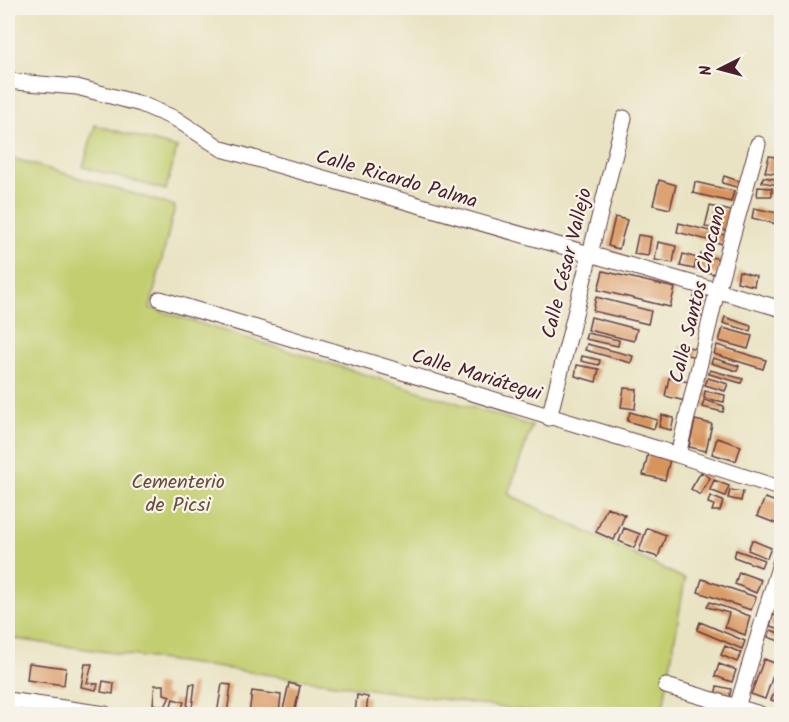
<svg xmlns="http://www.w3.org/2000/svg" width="789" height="722" font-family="Kalam,sans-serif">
<rect width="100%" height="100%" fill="#f7f3e8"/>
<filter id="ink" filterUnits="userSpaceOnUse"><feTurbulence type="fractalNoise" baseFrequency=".0167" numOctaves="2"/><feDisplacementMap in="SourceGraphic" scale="12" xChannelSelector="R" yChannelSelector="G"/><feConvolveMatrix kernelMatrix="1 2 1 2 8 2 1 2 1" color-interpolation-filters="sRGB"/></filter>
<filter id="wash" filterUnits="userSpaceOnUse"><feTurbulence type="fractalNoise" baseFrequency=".008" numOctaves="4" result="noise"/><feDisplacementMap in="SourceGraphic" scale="24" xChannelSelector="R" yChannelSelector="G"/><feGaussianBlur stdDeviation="1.35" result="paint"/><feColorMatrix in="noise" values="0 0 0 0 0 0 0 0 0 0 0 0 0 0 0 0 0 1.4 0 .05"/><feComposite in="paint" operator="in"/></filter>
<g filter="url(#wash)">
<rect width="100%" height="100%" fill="#e9e3c3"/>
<!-- green -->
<path fill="#c2ce70" stroke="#86764e" stroke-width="1.5" d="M 95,125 L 177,148 L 166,190 L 83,167 Z
M 8,157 L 175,206 L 150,308 L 532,426 L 508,494 L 685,579 L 662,714 L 548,714 L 8,638 Z"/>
<g id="blocks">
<!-- building -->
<path fill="#d8945d" d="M 769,156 L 782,158 L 782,175 L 765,172 Z
M 724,176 L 742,182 L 740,188 L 722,183 Z
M 763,177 L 782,180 L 782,186 L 762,182 Z
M 659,180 L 676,185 L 670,209 L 653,205 Z
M 695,182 L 734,191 L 731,202 L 693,193 Z
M 758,187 L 772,188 L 772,196 L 757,196 Z
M 710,206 L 731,211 L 727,231 L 705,227 Z
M 754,208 L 782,214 L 780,225 L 752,218 Z
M 615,217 L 627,220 L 619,249 L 608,246 Z
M 679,223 L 725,235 L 723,244 L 677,232 Z
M 638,235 L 651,237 L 648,256 L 634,254 Z
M 658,242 L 676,246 L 673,263 L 655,260 Z
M 683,254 L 697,258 L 694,269 L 680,266 Z
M 701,254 L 722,260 L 717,275 L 697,269 Z
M 603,271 L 675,288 L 670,307 L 598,290 Z
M 739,271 L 756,276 L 754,286 L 737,282 Z
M 695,294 L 708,297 L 704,318 L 690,314 Z
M 596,297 L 651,311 L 648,324 L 593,311 Z
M 591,317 L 637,329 L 634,341 L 588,330 Z
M 725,317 L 751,326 L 750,331 L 723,323 Z
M 723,328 L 752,336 L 748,349 L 719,341 Z
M 587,333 L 619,340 L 618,346 L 585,339 Z
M 587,344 L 633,356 L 631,363 L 585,350 Z
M 680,345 L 697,349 L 696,357 L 679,353 Z
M 717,345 L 766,360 L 763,369 L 714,354 Z
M 582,356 L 600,360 L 599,365 L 581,361 Z
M 713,358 L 739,366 L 737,371 L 711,363 Z
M 577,365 L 599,369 L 596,382 L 575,376 Z
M 710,370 L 743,379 L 741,383 L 709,374 Z
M 669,378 L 689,382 L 685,401 L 665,396 Z
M 708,378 L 728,384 L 725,391 L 705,385 Z
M 624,388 L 637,389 L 635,409 L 621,407 Z
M 705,391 L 725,395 L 724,402 L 704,398 Z
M 704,400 L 724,406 L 723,412 L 702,407 Z
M 630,412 L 657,420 L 654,429 L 627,421 Z
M 662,415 L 674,418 L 671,430 L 659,427 Z
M 695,420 L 712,424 L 706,451 L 689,447 Z
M 717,438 L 741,446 L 736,461 L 712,454 Z
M 648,454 L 670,459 L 665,480 L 643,475 Z
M 701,472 L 710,478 L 700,495 L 691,489 Z
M 714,480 L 729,486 L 725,496 L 710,490 Z
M 730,490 L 743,492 L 741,501 L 728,498 Z
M 710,496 L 723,501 L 720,511 L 712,511 L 714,505 L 708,503 Z
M 765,498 L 782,504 L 777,524 L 757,516 Z
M 607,507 L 625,515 L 614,540 L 596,532 Z
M 624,528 L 640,534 L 634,548 L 619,541 Z
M 647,528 L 666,535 L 658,557 L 639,551 Z
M 752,540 L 771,548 L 767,558 L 748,550 Z
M 736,550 L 764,560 L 761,567 L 734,557 Z
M 739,572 L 761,580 L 756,593 L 735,584 Z
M 702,579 L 756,597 L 751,610 L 698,592 Z
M 710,602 L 750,616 L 745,635 L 725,627 L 729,613 L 707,607 Z
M 773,615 L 782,617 L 782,629 L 770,626 Z
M 700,622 L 745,641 L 742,649 L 697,630 Z
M 771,630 L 782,634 L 782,642 L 768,637 Z
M 725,646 L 741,653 L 737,662 L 721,655 Z
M 764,659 L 777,664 L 765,699 L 751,694 Z
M 29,663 L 66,668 L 64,685 L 27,680 Z
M 85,664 L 92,664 L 87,683 L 98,684 L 96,690 L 81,687 Z
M 719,664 L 736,670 L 732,682 L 715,676 Z
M 103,681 L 114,683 L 113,694 L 101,692 Z
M 289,683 L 300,686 L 294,714 L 282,714 Z
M 190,684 L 195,684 L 192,708 L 187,707 Z
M 222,684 L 231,685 L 227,714 L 217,714 Z
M 155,685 L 164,685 L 164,694 L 170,696 L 165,707 L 153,704 Z
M 778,685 L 782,685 L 782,703 L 771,700 Z
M 717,686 L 731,689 L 729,700 L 715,696 Z
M 252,691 L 281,695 L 279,714 L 249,714 Z
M 357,695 L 368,697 L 366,714 L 355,714 Z
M 173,699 L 184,702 L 181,711 L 170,709 Z"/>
</g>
</g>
<g filter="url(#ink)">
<use href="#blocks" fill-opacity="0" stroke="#623c42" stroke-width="1.5"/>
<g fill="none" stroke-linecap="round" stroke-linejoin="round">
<defs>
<path id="minor" d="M 8,78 L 16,82 L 77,87 L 141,104 L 176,119 L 222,149 L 782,309
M 160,299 L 678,455 L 782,489
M 549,418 L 624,118
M 678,455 L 717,291 L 758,144
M 666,686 L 760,714
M 8,700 L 105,714
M 735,714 L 782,557"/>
</defs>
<!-- minor casing -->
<use href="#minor" stroke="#623c42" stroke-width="17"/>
<!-- minor -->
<use href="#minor" stroke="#fff" stroke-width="15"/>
</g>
</g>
<g text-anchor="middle" stroke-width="4.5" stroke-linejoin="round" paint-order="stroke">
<!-- street labels -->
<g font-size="20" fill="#4a1f2b" stroke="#f7f3e8">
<text transform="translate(397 178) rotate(16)" y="7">Calle Ricardo Palma</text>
<text transform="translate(566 263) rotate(-76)" y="7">Calle César Vallejo</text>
<text transform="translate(697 294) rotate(-76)" y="7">Calle Santos Chocano</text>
<text transform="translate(477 374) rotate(17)" y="7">Calle Mariátegui</text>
</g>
<!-- park labels -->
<g font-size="20" fill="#684b3c" stroke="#f7f3e8">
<text x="178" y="488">Cementerio<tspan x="178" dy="23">de Picsi</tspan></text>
</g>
</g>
<!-- margin -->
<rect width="789" height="722" fill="none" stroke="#f7f3e8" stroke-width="30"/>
<!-- north arrow -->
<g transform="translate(720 69) rotate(264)" stroke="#f7f3e8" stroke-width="4.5" paint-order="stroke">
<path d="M0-4.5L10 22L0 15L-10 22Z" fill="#4a1f2b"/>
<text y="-9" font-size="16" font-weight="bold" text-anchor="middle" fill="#4a1f2b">N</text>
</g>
</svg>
